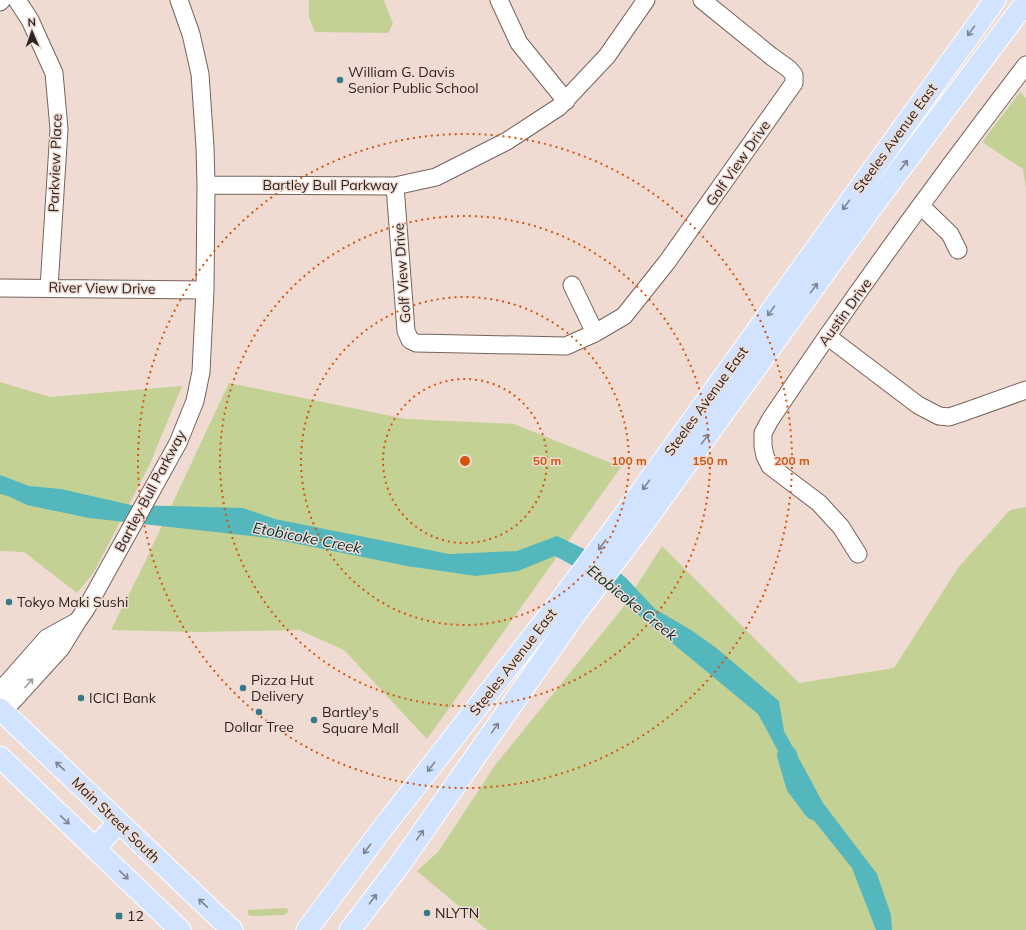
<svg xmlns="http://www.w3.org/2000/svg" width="1026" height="930" font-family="Mulish,sans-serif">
<rect width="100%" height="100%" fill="#f0dbd2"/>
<!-- green -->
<path fill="#c3d195" d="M 309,0 L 384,0 L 393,24 L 388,33 L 315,32 L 309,17 Z
M 1020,92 L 1026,98 L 1026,190 L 1023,169 L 982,142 Z
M 0,382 L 50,397 L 182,386 L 150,464 L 94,572 L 77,593 L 24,552 L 0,551 Z
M 229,383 L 406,419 L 514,424 L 621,467 L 427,739 L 344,650 L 299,630 L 198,632 L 111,630 L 145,562 Z
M 1026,507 L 1026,930 L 487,930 L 417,871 L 438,852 L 496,764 L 621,610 L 662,546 L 799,683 L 894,668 L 958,568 L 1010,510 Z
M 287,908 L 288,912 L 285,915 L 250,916 L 248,914 L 248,910 Z"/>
<!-- water -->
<path fill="#53b7bd" d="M 0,475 L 29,486 L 61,489 L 131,505 L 243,508 L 275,519 L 449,554 L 517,551 L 557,536 L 603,558 L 627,579 L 655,609 L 691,630 L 715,647 L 779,701 L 784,731 L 823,803 L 877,874 L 891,915 L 892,930 L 876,930 L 852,868 L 803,807 L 796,784 L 758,714 L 590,575 L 555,556 L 518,571 L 476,576 L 407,566 L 269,538 L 89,518 L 27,505 L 8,496 L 0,494 Z"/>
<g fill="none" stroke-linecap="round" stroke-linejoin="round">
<!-- river -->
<path stroke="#53b7bd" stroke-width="20" d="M 787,755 L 796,786 L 814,810"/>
<defs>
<path id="minor" d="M 17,0 L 30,20 L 54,73 L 59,129 L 49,288
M 499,0 L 519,43 L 566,101
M 0,2 L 2,0
M 206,185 L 395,186 L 436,177 L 507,141 L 559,107 L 607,56 L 646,0
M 395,186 L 406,331 L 410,340 L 416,343 L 566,346 L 595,333 L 624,316 L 667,262 L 794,83 L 794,75 L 789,69 L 771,56 L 702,0
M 921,206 L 950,234 L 958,250
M 572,285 L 595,333
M 0,288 L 205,290
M 827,336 L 918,405 L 939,416 L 949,417 L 964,412 L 1026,390
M 858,554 L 841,527 L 819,503 L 770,466 L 765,456 L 763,446 L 763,433 L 770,420 C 851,299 937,181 1026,65
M 0,691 L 47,638 L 76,622
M 0,715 L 61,648 L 77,622 L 86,609 L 178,443 L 195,401 L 201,372 L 205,290 L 206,185 L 205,147 L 200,74 L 191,34 L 179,0"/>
<path id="major" d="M 0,709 L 232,930
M 0,757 L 180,930
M 95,848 L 119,822
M 307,930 L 379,833 L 558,604 L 625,514 L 995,0
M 350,930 L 398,867 L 574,616 L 641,527 L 880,196 L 1026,2"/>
</defs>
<!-- minor casing -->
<use href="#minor" stroke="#75645c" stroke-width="19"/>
<!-- major casing -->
<use href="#major" stroke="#fff" stroke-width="23"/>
<!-- minor -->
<use href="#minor" stroke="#fff" stroke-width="17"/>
<!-- major -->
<use href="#major" stroke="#d1e3fe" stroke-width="21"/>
</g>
<!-- one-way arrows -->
<defs><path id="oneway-shaft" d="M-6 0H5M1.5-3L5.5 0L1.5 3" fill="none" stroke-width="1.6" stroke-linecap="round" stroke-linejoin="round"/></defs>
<g stroke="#7e848f">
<use href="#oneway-shaft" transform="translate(971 31) rotate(126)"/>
<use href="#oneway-shaft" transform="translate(904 165) rotate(-53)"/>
<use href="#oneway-shaft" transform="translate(846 205) rotate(126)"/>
<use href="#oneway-shaft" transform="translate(814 288) rotate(-54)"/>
<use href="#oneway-shaft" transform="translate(771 311) rotate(126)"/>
<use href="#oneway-shaft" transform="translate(705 439) rotate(-54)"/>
<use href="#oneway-shaft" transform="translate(646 485) rotate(126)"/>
<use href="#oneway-shaft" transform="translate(602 545) rotate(127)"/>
<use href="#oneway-shaft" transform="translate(495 728) rotate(-55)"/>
<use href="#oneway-shaft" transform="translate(60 766) rotate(-137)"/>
<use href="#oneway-shaft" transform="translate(431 767) rotate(128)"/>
<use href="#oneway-shaft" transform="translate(65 820) rotate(44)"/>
<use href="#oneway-shaft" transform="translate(420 835) rotate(-55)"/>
<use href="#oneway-shaft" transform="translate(367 849) rotate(127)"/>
<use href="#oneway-shaft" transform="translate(124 875) rotate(44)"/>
<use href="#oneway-shaft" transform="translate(373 899) rotate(-53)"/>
<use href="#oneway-shaft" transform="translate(203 903) rotate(-137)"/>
</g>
<use stroke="#a09c9b" href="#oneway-shaft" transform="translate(29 683) rotate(-48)"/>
<!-- distance rings -->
<g fill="none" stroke="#d5540e" stroke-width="2" stroke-dasharray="2 4">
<circle cx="465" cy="461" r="82"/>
<circle cx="465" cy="461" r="164"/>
<circle cx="465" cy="461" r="245"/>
<circle cx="465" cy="461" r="327"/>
</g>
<!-- markers -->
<g fill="#37788a" stroke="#f0dbd2" stroke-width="1.5">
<circle cx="340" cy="80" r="4"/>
<circle cx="9" cy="602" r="4"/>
<circle cx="243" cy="688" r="4"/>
<circle cx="81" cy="698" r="4"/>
<circle cx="259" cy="712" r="4"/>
<circle cx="314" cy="720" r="4"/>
<circle cx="427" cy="913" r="4"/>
<rect x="115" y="912" width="8" height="8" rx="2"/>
</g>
<g text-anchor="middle" stroke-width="3" stroke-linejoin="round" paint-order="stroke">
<!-- poi labels -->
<g font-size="14" fill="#2b2420" stroke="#f0dbd2" text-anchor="start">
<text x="348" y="77">William G. Davis<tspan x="348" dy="16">Senior Public School</tspan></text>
<text x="17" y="607">Tokyo Maki Sushi</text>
<text x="251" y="685">Pizza Hut<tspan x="251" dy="16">Delivery</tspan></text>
<text x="89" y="703">ICICI Bank</text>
<text x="322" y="717">Bartley's<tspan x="322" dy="16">Square Mall</tspan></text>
<text x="259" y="732" text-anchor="middle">Dollar Tree</text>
<text x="435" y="918">NLYTN</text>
<text x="127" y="921">12</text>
</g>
<!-- street labels -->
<g font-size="14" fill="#2b2420" stroke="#f0dbd2">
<text transform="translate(895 138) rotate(-54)" y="5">Steeles Avenue East</text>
<text transform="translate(55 163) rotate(-88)" y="5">Parkview Place</text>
<text transform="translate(738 163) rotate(-55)" y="5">Golf View Drive</text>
<text x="330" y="190">Bartley Bull Parkway</text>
<text transform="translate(402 273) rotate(-94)" y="5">Golf View Drive</text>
<text transform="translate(102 288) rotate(1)" y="5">River View Drive</text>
<text transform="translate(845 312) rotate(-54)" y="5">Austin Drive</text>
<text transform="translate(706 401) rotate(-54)" y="5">Steeles Avenue East</text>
<text transform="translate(150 491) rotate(-62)" y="5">Bartley Bull Parkway</text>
<text transform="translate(513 662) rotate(-52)" y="5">Steeles Avenue East</text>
<text transform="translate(116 820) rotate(44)" y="5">Main Street South</text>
</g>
<!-- water labels -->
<g font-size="15" font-style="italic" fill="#003235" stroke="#f0dbd2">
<text transform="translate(307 538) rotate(11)" y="5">Etobicoke Creek</text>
<text transform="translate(632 603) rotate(39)" y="5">Etobicoke Creek</text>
</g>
</g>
<circle cx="465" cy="461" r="6" fill="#d5540e" stroke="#f0dbd2" stroke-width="2"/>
<g font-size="12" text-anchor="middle" font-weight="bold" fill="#d5540e" stroke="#f0dbd2" stroke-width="3" stroke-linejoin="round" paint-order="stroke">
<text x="547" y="465">50 m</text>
<text x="629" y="465">100 m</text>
<text x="710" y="465">150 m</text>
<text x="792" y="465">200 m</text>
</g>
<!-- north arrow -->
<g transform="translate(32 32) rotate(358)" stroke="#f0dbd2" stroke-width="3" paint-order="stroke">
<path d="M0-3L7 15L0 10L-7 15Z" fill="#2b2420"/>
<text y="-6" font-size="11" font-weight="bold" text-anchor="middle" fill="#2b2420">N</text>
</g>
</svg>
